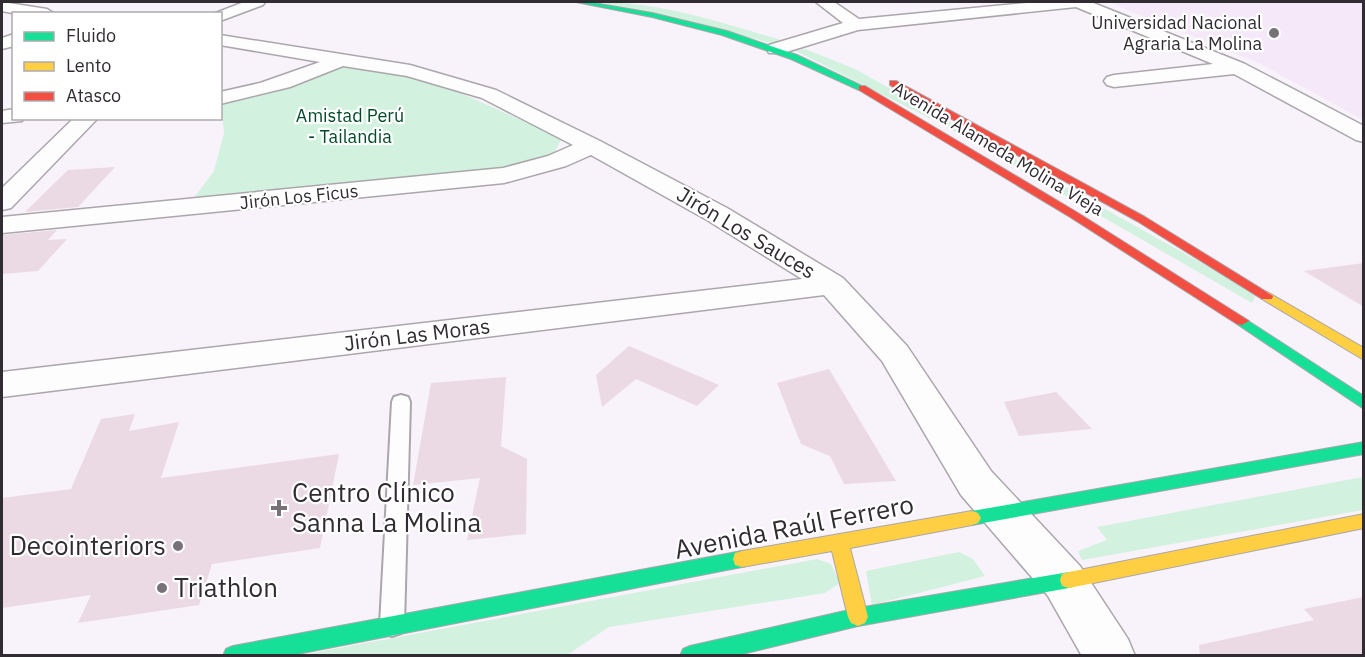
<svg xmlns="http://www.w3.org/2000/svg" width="1365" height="657" font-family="'IBM Plex Sans',sans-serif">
<rect width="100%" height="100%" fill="#f8f2fa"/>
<!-- built -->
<path fill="#f5e9f9" d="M 1108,2 L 1363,2 L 1363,120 L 1261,64 Z"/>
<!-- green -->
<path fill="#d2f1de" d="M 599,2 C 661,2 722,23 781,40 L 780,43 L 772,43 Z
M 805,49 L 855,69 L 1223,275 L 1255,296 L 1252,303 L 945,126 L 794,50 Z
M 343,63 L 403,75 L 447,87 L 562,138 L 554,153 L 534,162 L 486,172 L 191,202 L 214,171 L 224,133 L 221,101 L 298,84 Z
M 1363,477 L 1363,510 L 1082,560 L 1078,551 L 1107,540 L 1097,527 Z
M 959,552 L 973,559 L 985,576 L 872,605 L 866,571 Z
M 817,559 L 831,564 L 840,583 L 825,593 L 609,627 L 567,655 L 296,656 Z"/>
<!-- building -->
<path fill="#ebdae3" d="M 115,167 L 78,207 L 25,212 L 68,170 Z
M 57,230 L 48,240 L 67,239 L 38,271 L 2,274 L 2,235 Z
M 1364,263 L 1364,307 L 1304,271 Z
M 629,346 L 719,385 L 697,406 L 636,379 L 602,407 L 596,375 Z
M 829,369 L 896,481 L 844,484 L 830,456 L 801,444 L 777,383 Z
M 506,377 L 501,446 L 527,459 L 526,534 L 467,540 L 480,478 L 413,485 L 431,383 Z
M 1056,392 L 1092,429 L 1019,436 L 1004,402 Z
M 135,414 L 129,431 L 179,422 L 161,478 L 339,454 L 320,548 L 212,564 L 199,605 L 78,623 L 91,595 L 2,608 L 2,498 L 71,489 L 101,419 Z
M 1364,597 L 1364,656 L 1200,656 L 1199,645 L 1314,620 L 1304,609 Z"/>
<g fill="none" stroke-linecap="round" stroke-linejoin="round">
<defs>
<path id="lane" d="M 401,395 L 408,397 L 410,402 L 404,625 L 401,633 L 392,636 L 383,633 L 380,625 L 392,402 L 394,397 Z"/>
<path id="street" d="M 2,2 L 47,9 L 55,14 L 17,14 L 2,11 Z
M 244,2 L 265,2 L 263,5 L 220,21 L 220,14 L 213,14 Z
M 816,2 L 834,2 L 859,19 L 1037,2 L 1091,2 L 1245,64 L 1364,126 L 1364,142 L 1356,140 L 1234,74 L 1114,87 L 1107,85 L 1104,81 L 1107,77 L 1114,75 L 1213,64 L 1076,7 L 858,30 L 783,53 L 769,53 L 767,49 L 769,45 L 843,23 Z
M 14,34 L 14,46 L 2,49 L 2,38 Z
M 220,35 L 410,65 L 496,90 L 600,141 L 727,208 L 843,278 L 907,346 L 991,471 L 1080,566 L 1128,639 L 1135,656 L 1082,656 L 1048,596 L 961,495 L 882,361 L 824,295 L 2,397 L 2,372 L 802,279 L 707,220 L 591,155 L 566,166 L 504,183 L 2,233 L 2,217 L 503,168 L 548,156 L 573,145 L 482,98 L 407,76 L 343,66 L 290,87 L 220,104 L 220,92 L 260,83 L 320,62 L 220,45 Z
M 14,109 L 14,118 L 23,118 L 22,121 L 2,123 L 2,111 Z
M 74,118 L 98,118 L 11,208 L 2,210 L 2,188 Z"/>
<path id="fast" d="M 576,2 L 588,2 L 652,13 L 727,31 L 797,55 L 866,88 L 859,90 L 791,59 L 722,35 L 652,17 Z
M 1242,317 L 1364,396 L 1364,409 L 1237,324 L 1235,321 Z
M 1364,442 L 1364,454 L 972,525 L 966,523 L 963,518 L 966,513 L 972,511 Z
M 742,551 L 749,553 L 751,559 L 749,565 L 742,567 L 287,656 L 223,656 L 226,649 L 233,646 Z
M 1069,572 L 1076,574 L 1078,580 L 1076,586 L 1069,588 L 858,626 L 734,656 L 680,656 L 683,649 L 690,646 L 858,608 Z"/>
<path id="slow" d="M 1267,292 L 1364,348 L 1364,360 L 1262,299 L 1261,296 Z
M 972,511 L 978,513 L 981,518 L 978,523 L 972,525 L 850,548 L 868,617 L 865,623 L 858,626 L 851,623 L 848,617 L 832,551 L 742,567 L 735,565 L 733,559 L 735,553 L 742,551 Z
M 1364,514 L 1364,528 L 1069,588 L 1062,586 L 1060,580 L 1062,574 L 1069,572 Z"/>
<path id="jam" d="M 890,81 L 896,81 L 1145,217 L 1273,296 L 1272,299 L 1262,299 L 1137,221 L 890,85 Z
M 859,86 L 865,86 L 1078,213 L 1249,321 L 1242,325 L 1237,324 L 1070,217 L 859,90 Z"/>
</defs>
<!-- lane casing -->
<use href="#lane" stroke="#aba6ac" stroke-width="4"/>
<!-- street casing -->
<use href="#street" stroke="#aba6ac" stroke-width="3"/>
<!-- fast casing -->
<use href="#fast" stroke="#aba6ac" stroke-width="2"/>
<!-- slow casing -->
<use href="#slow" stroke="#aba6ac" stroke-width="2"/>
<!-- jam casing -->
<use href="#jam" stroke="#aba6ac" stroke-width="2"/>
<!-- lane -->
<use href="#lane" fill="#fefdfe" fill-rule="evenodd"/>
<!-- street -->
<use href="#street" fill="#fefdfe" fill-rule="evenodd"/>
<!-- fast -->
<use href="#fast" fill="#16e098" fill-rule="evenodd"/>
<!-- slow -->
<use href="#slow" fill="#ffcf43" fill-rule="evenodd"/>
<!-- jam -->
<use href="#jam" fill="#f24e42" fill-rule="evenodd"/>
</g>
<!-- markers -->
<g fill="#777178" stroke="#fff" stroke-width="2">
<circle cx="1274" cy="33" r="6"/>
<path d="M276 499h6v6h6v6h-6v6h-6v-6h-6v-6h6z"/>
<circle cx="178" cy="546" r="6"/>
<circle cx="162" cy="588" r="6"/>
</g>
<g text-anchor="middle" stroke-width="4.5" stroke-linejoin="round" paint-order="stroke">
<!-- far-poi labels -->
<g font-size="18" fill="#312c32" stroke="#fff" text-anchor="end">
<text x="1262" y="29">Universidad Nacional<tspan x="1262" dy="21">Agraria La Molina</tspan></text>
</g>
<!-- far-park labels -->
<g font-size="18" fill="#014b29" stroke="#fff">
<text x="350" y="122">Amistad Perú<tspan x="350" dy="21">- Tailandia</tspan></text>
</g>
<!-- far-street labels -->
<g font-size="18" fill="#312c32" stroke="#fff">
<text transform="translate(998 149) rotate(31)" y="6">Avenida Alameda Molina Vieja</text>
<text transform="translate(299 197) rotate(-6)" y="6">Jirón Los Ficus</text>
</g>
<!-- street labels -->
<g font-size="21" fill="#312c32" stroke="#fff">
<text transform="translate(746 233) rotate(31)" y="7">Jirón Los Sauces</text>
<text transform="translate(417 335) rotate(-7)" y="7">Jirón Las Moras</text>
</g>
<!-- near-poi labels -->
<g font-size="26" fill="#312c32" stroke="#fff" text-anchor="start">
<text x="292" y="502">Centro Clínico<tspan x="292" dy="30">Sanna La Molina</tspan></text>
<text x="166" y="555" text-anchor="end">Decointeriors</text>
<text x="174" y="597">Triathlon</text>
</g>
<!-- near-street labels -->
<g font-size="26" fill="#312c32" stroke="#fff">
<text transform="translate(794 527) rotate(-11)" y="9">Avenida Raúl Ferrero</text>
</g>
</g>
<!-- border -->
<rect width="1365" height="657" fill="none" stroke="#312c32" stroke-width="6"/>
<!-- legend -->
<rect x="12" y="12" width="210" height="108" fill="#ffffff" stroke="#adabad" stroke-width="1.5"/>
<rect x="24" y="32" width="30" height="9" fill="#16e098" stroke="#adabad" stroke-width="1.5"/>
<text x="66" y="42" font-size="18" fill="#312c32">Fluido</text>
<rect x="24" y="62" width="30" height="9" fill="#ffcf43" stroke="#adabad" stroke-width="1.5"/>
<text x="66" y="72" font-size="18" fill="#312c32">Lento</text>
<rect x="24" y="92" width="30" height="9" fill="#f24e42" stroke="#adabad" stroke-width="1.5"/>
<text x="66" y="102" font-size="18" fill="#312c32">Atasco</text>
</svg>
